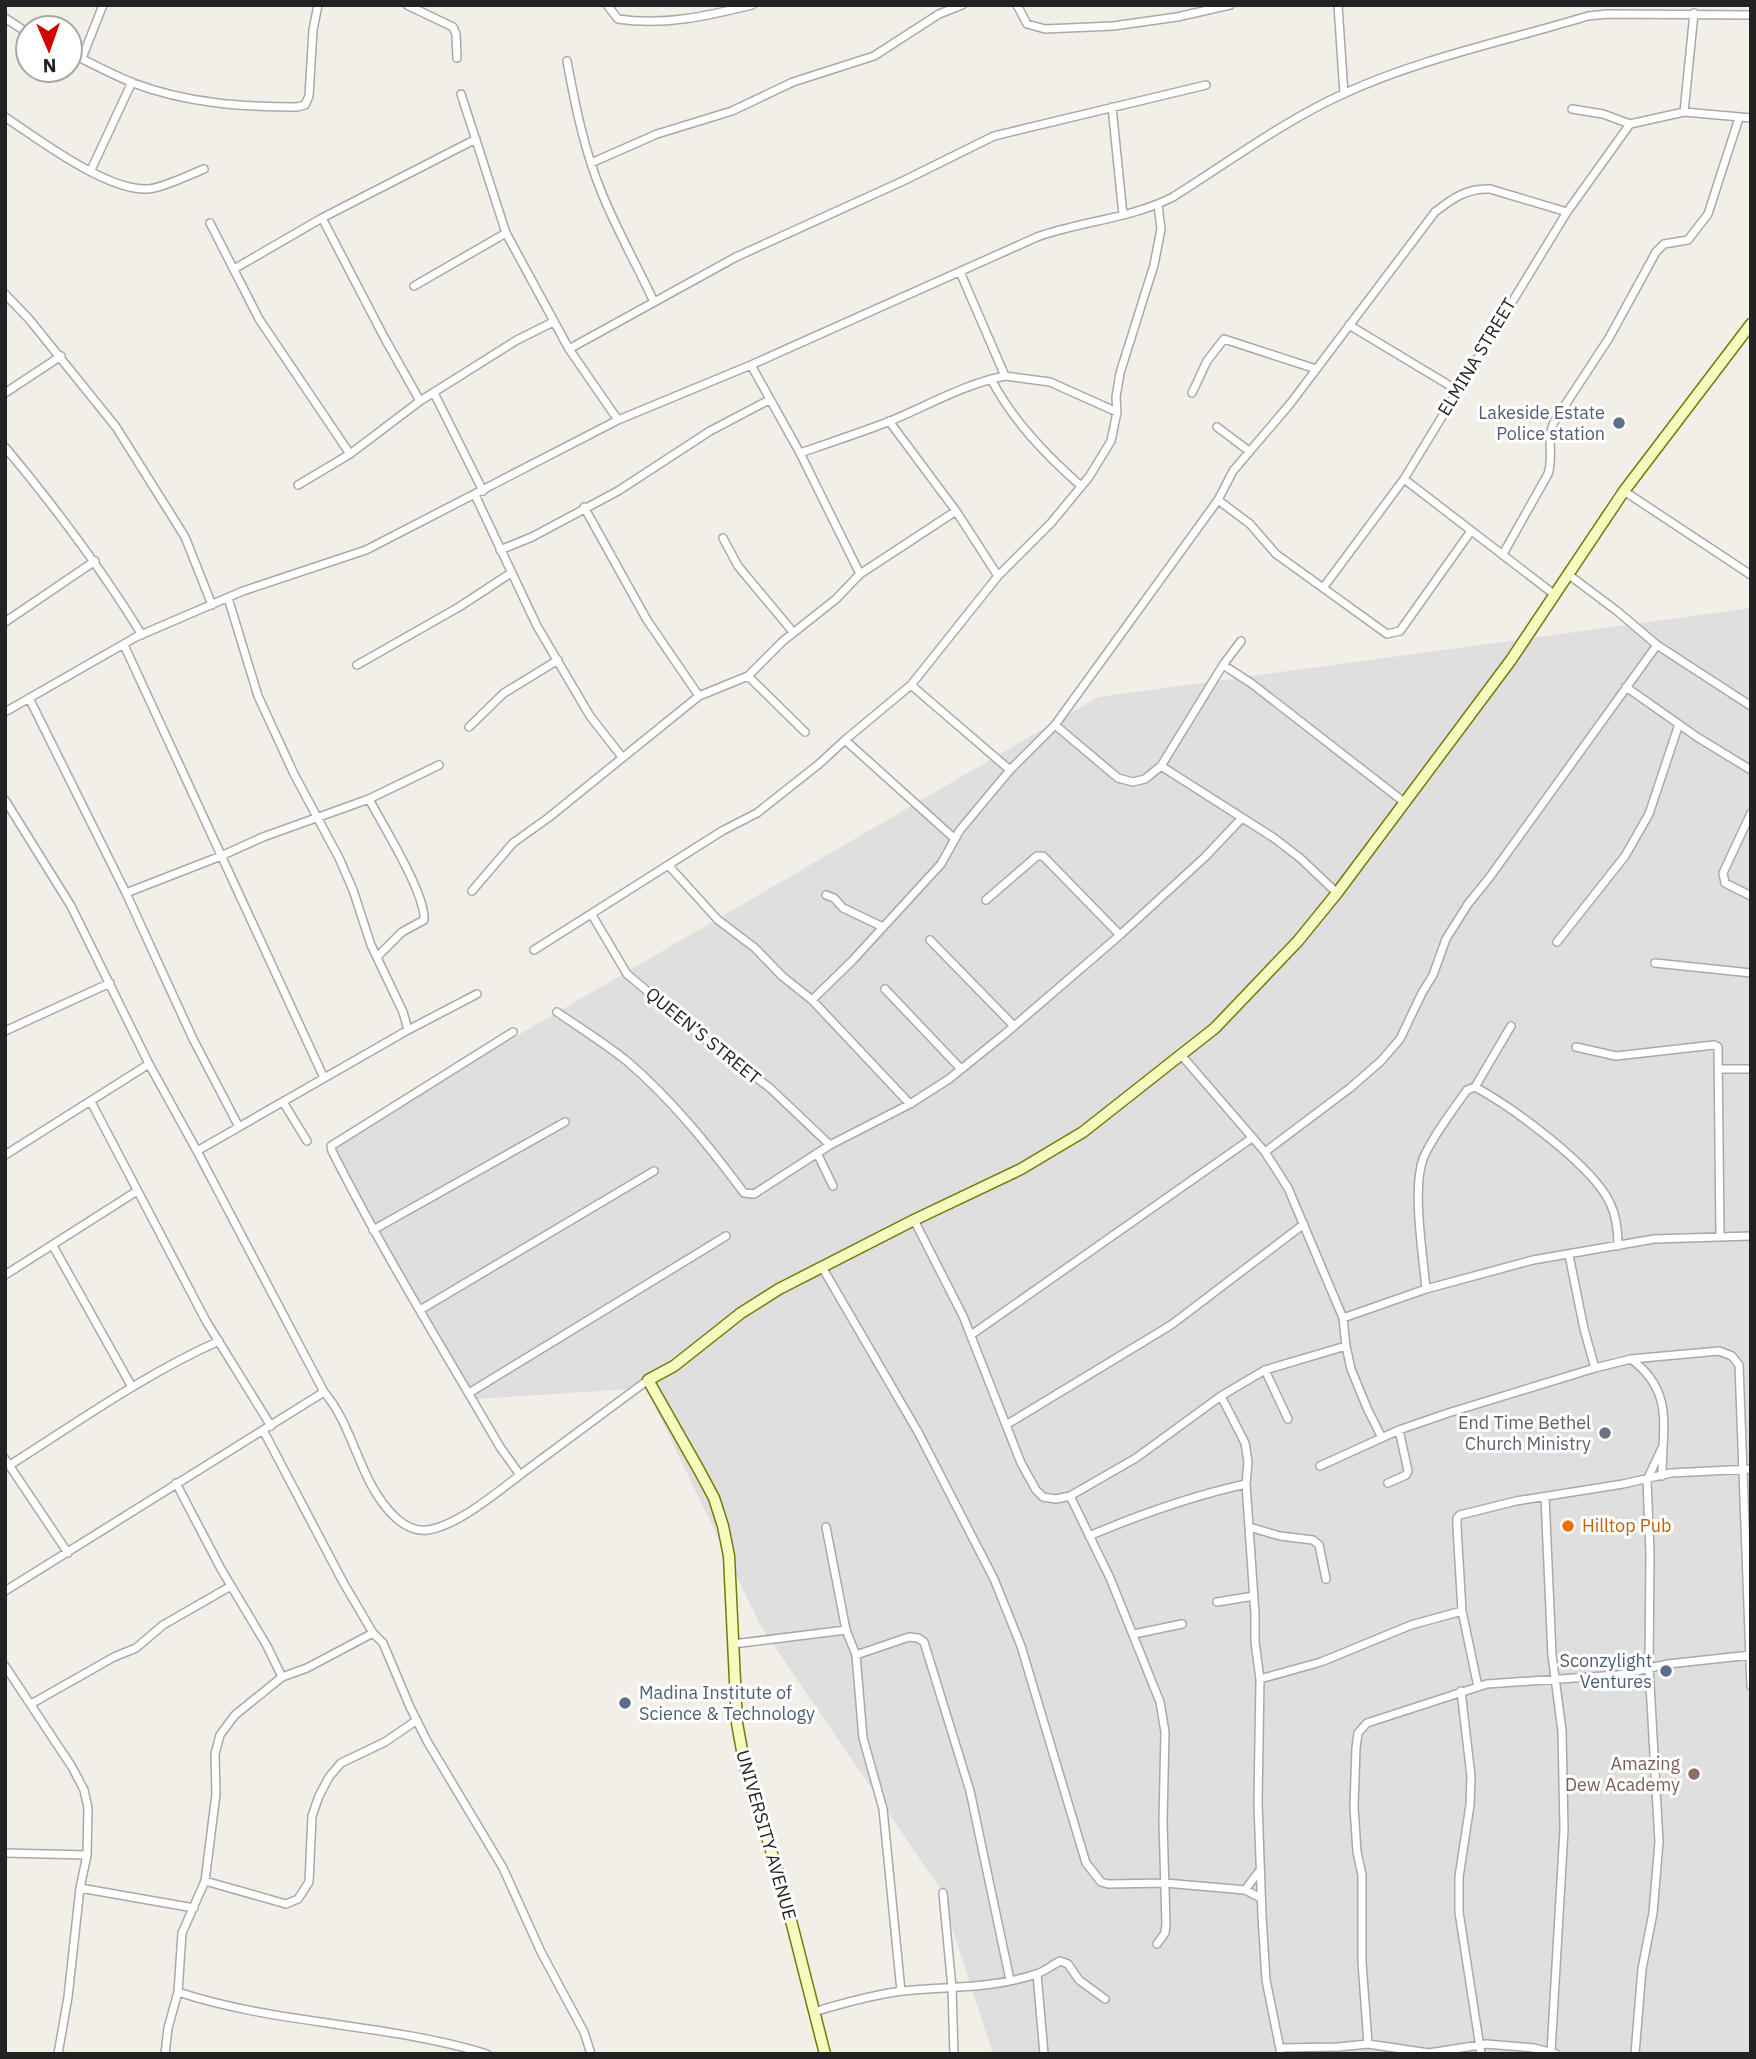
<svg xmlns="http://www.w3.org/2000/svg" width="1756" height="2059" font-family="'IBM Plex Sans',sans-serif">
<rect width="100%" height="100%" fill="#f2efe9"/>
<!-- residential -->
<path fill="#e0dfdf" d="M 1751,608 L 1751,2054 L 993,2054 L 939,1887 L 760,1625 L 646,1388 L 475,1399 L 328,1146 L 1098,697 Z"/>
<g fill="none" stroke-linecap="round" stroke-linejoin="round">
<defs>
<path id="street" d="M 407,5 L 453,27 L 456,34 L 457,58
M 607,5 L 618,19 C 664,26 707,16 752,5
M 1017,5 L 1027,24 L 1045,29 L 1113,26 L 1177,17 L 1230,5
M 1338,5 L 1344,94
M 5,18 L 28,33
M 70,53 C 91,63 111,74 133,83 C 186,103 241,107 297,107 L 305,105 L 309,96 L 313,30 L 318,5
M 82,58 L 103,5
M 567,61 C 575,105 584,149 601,191 C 616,229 637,265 654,302
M 461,94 L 506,233 L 569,349 L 618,420
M 1112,107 L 1123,215
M 1572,109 L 1603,114 L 1630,124 L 1684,112 L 1751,118
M 1684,112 L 1694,13
M 5,117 C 39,140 107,191 148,189 C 163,188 189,175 204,169
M 591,163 L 657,134 L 732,111 L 793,82 L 874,56 L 939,14 L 962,5
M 91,170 L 132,82
M 322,218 L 384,337 L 420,401
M 210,223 L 259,319 L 350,454
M 234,269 L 322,218 L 476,139
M 414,286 L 506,233
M 5,294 L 29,319 L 116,427 L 185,537 L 212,605
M 1349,325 L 1457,390
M 569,349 L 736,257 L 903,181 L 994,136 L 1206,85
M 751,365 L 800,453 C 829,443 859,433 888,422 C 927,406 964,384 1005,376 L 960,272
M 1005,376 L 1050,382 L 1117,412
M 991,379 C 1013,421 1046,455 1081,486
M 5,393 L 61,356
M 434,393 L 483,491
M 1192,393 L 1207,361 L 1224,339 L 1316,369
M 889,421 L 956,511 L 998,576
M 1217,427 L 1249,451
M 5,447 C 55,507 101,568 142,635
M 800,453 L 860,574
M 1404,479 L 1555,595
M 298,485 L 350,454 L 420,401 L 517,340 L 553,322
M 1624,491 L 1751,575
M 475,495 L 537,626 L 590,716 L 622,757
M 1218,500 L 1250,524 L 1276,554 L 1387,634 L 1400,631 L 1471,531
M 584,507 L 647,620 L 699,696
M 723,538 L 738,566 L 793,632
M 500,550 L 532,537 L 618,491 L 710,431 L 769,400
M 1503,554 L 1548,474 C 1554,457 1546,438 1554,422 L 1609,338 L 1656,252 L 1664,244 L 1688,240 L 1708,214 L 1739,118
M 1569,575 L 1617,611 L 1657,645 L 1751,706
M 1323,588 L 1404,479 L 1567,212 L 1630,124
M 228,598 L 258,696 L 294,774 L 339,858 L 353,890 L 371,945 L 403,1012 L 408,1030
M 5,622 L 95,561
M 124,645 L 324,1078
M 357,665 L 459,607 L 511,573
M 1223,665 L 1251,683 L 1404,802
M 748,676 L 805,732
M 911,685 L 1010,770
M 1626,687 L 1697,737 L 1751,770
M 29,698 L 126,893 L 193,1039 L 239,1127
M 5,712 L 136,637 L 243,591 L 366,550 L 618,420 L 751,365 L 1037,237 C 1081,221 1130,219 1173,197 C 1229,162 1282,122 1343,94 C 1421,58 1506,41 1588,16 L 1608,14 L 1751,15
M 1055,725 L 1118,778 L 1133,782 L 1145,779 L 1161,766 L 1223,665 L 1241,641
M 469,727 L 504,693 L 558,660
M 845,740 L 955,839
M 1161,766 L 1274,838 L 1300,858 L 1337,893
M 369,799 C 382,824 426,894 424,920 L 402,932 L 377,957
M 5,800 L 71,906 L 149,1064 L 197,1151 L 324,1392 C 355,1428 359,1483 395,1517 C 403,1525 416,1532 428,1530 C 460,1525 502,1488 528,1469 C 568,1439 608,1410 648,1380
M 1751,813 L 1723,873 L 1725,883 L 1751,896
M 669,866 L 718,920 L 755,948 L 782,976 L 812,1000 L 910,1104
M 472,891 L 513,843 L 548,818 L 699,696 L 748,676 L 783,641 L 836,599 L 860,574 L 956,511
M 126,893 L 221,856 L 263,837 L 369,799 L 439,765
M 826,895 L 834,898 L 843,908 L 883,927
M 986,900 L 1037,856 L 1043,856 L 1120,935
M 592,915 L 627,974 L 697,1033 L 770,1088 L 830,1145
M 930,940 L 1014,1026
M 1557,942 L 1625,856 L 1649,814 L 1679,724
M 534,950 L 722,831 L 757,813 L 819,764 L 845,740 L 911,685 L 998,576 L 1051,523 L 1089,477 L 1111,441 L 1117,412 L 1116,397 L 1120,373 L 1154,265 L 1161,229 L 1158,205
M 1655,963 L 1751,973
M 885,989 L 961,1069
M 812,1000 L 852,961 L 941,864 L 960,830 L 1010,770 L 1055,725 L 1218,500 L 1233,471 L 1290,404 L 1435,212 C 1453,198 1467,188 1490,189 L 1567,212
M 557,1012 C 580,1028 606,1044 628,1062 C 672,1100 709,1146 744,1193 L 754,1194 L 830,1145 L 910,1104 L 949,1079 L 1006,1033 L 1120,935 L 1205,857 L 1242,818
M 5,1031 L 110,983
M 513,1032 L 331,1146 L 332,1151 C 383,1252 443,1349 500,1447 L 520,1475
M 1576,1047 L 1616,1056 L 1714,1045 L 1718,1047 L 1720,1236
M 1182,1056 L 1265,1152 L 1288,1188 L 1343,1318 L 1346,1346 L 1351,1369 L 1367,1408 L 1382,1438
M 1720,1069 L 1751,1069
M 1475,1087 C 1512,1107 1593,1166 1610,1203 C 1617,1217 1618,1231 1618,1246
M 91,1102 L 206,1321 L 271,1426
M 283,1102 L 307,1141
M 197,1151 L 408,1030 L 477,994
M 1265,1152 L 1350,1088 L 1381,1061 L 1400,1039 L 1422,993 L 1433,975 L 1446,939 L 1468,904 L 1489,878 L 1657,645
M 817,1153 L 833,1186
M 5,1155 L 149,1064
M 914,1220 L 963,1316 L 1021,1463 L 1036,1490 L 1043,1497 L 1056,1499 L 1070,1496 L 1136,1458 L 1221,1396 L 1265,1370 L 1346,1346
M 373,1230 L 565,1122
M 53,1246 L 132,1387
M 1569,1255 L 1584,1329 L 1595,1368
M 822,1267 L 918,1432 L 994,1579 L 1021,1646 L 1086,1863 L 1101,1882 L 1108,1884 L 1165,1883 L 1245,1890 L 1261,1898
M 5,1275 L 137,1191
M 1426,1289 C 1423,1255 1412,1189 1423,1159 C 1432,1137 1453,1110 1467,1090 L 1475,1087 L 1511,1026
M 420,1310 L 654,1171
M 1343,1318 L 1426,1289 L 1533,1260 L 1654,1239 L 1751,1236
M 971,1335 L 1252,1138
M 1631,1359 L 1719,1351 L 1732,1356 L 1739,1365 L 1751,1686
M 1265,1370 L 1288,1419
M 469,1393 L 726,1236
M 1221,1396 L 1245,1443 L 1248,1462 L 1246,1484 L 1255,1614 L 1255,1642 L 1260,1679 L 1258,1803 L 1262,1916 L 1266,1980 L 1281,2054
M 1006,1425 L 1171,1325 L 1304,1224
M 263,1430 L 343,1582 L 373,1633 L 383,1643 L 410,1707 L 427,1741 L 503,1868 L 541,1952 L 584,2032 L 591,2054
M 5,1459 L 68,1553
M 10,1465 C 78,1422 145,1374 219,1341
M 1320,1466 L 1399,1430 L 1448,1413 L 1595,1368 L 1631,1359 C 1675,1392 1662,1427 1662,1476
M 1388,1483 L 1406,1475 L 1408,1471 L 1399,1430
M 1070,1496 L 1110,1578 L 1160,1702 L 1165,1732 L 1163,1822 L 1166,1924 L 1165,1933 L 1157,1944
M 1545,1497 L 1552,1655 L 1562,1731 L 1564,1830 L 1551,2052
M 826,1527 L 846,1630 L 856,1655 L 863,1738 L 883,1809 L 901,1991
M 1249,1527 L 1280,1536 L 1313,1540 L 1319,1545 L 1326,1579
M 1089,1536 C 1141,1514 1191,1496 1246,1484
M 5,1591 L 324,1392
M 1217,1602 L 1254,1596
M 1134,1634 L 1182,1624
M 733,1644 L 846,1630
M 856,1655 L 909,1637 L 918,1638 L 924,1642 L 970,1791 L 1010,1980
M 5,1666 L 72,1767 L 84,1790 L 88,1808 L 87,1855 L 80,1888 L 68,1997 L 58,2054
M 282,1677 L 307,1668 L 373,1633
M 1260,1679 L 1321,1662 L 1411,1625 L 1462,1611
M 1478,1687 L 1462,1611 L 1457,1527 L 1457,1518 L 1460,1515 L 1516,1501 L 1623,1484 L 1671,1473 L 1751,1469
M 1461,1691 L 1471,1776 L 1470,1805 L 1459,1877 L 1459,1912 L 1481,2054
M 31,1704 L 114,1657 L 136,1648 L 163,1625 L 231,1586
M 5,1853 L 87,1855
M 205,1881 L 286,1904 L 298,1899 L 309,1882 L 312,1816 L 319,1796 L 329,1777 L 341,1763 L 385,1742 L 417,1720
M 80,1888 L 194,1908
M 1245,1890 L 1260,1870
M 943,1893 L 952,1988 L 954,2054
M 1037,1974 L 1044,2054
M 178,1992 C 278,2025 386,2023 487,2054
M 814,2012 C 843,2003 872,1995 903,1991 C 947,1986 993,1989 1036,1974 C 1044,1972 1052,1965 1060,1961 L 1068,1964 L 1079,1980 L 1105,1999
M 1368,2044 L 1362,1962 L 1362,1875 L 1357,1852 L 1354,1807 L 1356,1748 L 1358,1733 L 1367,1723 L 1487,1684 L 1618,1675 L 1668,1664 L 1751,1655
M 1281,2048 L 1338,2047 L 1368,2044 L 1429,2053 L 1486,2044 L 1534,2048 L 1556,2054
M 165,2054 L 168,2028 L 178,1992 L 182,1933 L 205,1881 L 216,1794 L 215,1754 L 220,1735 L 235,1715 L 282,1677 L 267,1646 L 221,1569 L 176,1483
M 1635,2054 L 1642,1969 L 1653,1913 L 1659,1842 L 1649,1667 L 1650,1553 L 1647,1480 L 1662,1448"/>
<path id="secondary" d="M 825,2054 L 783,1889 L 745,1767 L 737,1723 L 729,1556 L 723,1526 L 714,1498 L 699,1470 L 648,1380 L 674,1366 L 741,1313 L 779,1289 L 914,1220 L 1021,1169 L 1083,1132 L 1215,1028 L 1298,941 L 1337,893 L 1511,660 L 1624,491 L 1751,324"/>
</defs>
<!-- street casing -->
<use href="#street" stroke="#a9a9a9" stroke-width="10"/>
<!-- secondary casing -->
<use href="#secondary" stroke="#707d05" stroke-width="13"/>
<!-- street -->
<use href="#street" stroke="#fff" stroke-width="7"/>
<!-- secondary -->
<use href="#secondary" stroke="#f7fabf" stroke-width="10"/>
</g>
<!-- markers -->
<g fill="#5c6f8a" stroke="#fff" stroke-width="2.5">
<circle cx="1619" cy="423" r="7"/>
<circle cx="1666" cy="1671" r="7"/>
<circle cx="625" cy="1703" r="7"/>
</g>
<circle fill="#6b7280" stroke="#fff" stroke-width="2.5" cx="1605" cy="1433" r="7"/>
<circle fill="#e8710a" stroke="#fff" stroke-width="2.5" cx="1568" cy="1526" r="7"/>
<circle fill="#8d6e63" stroke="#fff" stroke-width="2.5" cx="1694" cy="1774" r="7"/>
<g text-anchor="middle" stroke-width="6" stroke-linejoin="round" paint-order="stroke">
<!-- street labels -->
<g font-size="18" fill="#222" stroke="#fff">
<text transform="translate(1477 357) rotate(-59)" y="6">ELMINA STREET</text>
<text transform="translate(703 1036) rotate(39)" y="6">QUEEN’S STREET</text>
<text transform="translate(766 1835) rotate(74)" y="6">UNIVERSITY AVENUE</text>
</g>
<!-- service labels -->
<g font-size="18" fill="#4e5e75" stroke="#fff" text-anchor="end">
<text x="1605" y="419">Lakeside Estate<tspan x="1605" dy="21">Police station</tspan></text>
<text x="1652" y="1667">Sconzylight<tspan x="1652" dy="21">Ventures</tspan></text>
<text x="639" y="1699" text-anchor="start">Madina Institute of<tspan x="639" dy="21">Science &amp; Technology</tspan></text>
</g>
<!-- worship labels -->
<g font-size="18" fill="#5b616d" stroke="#fff" text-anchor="end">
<text x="1591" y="1429">End Time Bethel<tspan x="1591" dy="21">Church Ministry</tspan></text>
</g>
<!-- food labels -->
<g font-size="18" fill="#c56008" stroke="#fff" text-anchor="start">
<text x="1582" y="1532">Hilltop Pub</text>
</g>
<!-- education labels -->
<g font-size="18" fill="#785e54" stroke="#fff" text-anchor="end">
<text x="1680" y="1770">Amazing<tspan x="1680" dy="21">Dew Academy</tspan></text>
</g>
</g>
<!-- border -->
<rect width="1756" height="2059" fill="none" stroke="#222222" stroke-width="14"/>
<!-- north arrow -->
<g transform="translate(49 49) rotate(178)"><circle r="33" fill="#ffffff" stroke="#a7a7a7" stroke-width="2"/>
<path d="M0-5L12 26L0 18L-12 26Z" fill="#d40000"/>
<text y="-10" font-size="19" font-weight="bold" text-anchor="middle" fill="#222222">N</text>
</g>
</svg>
